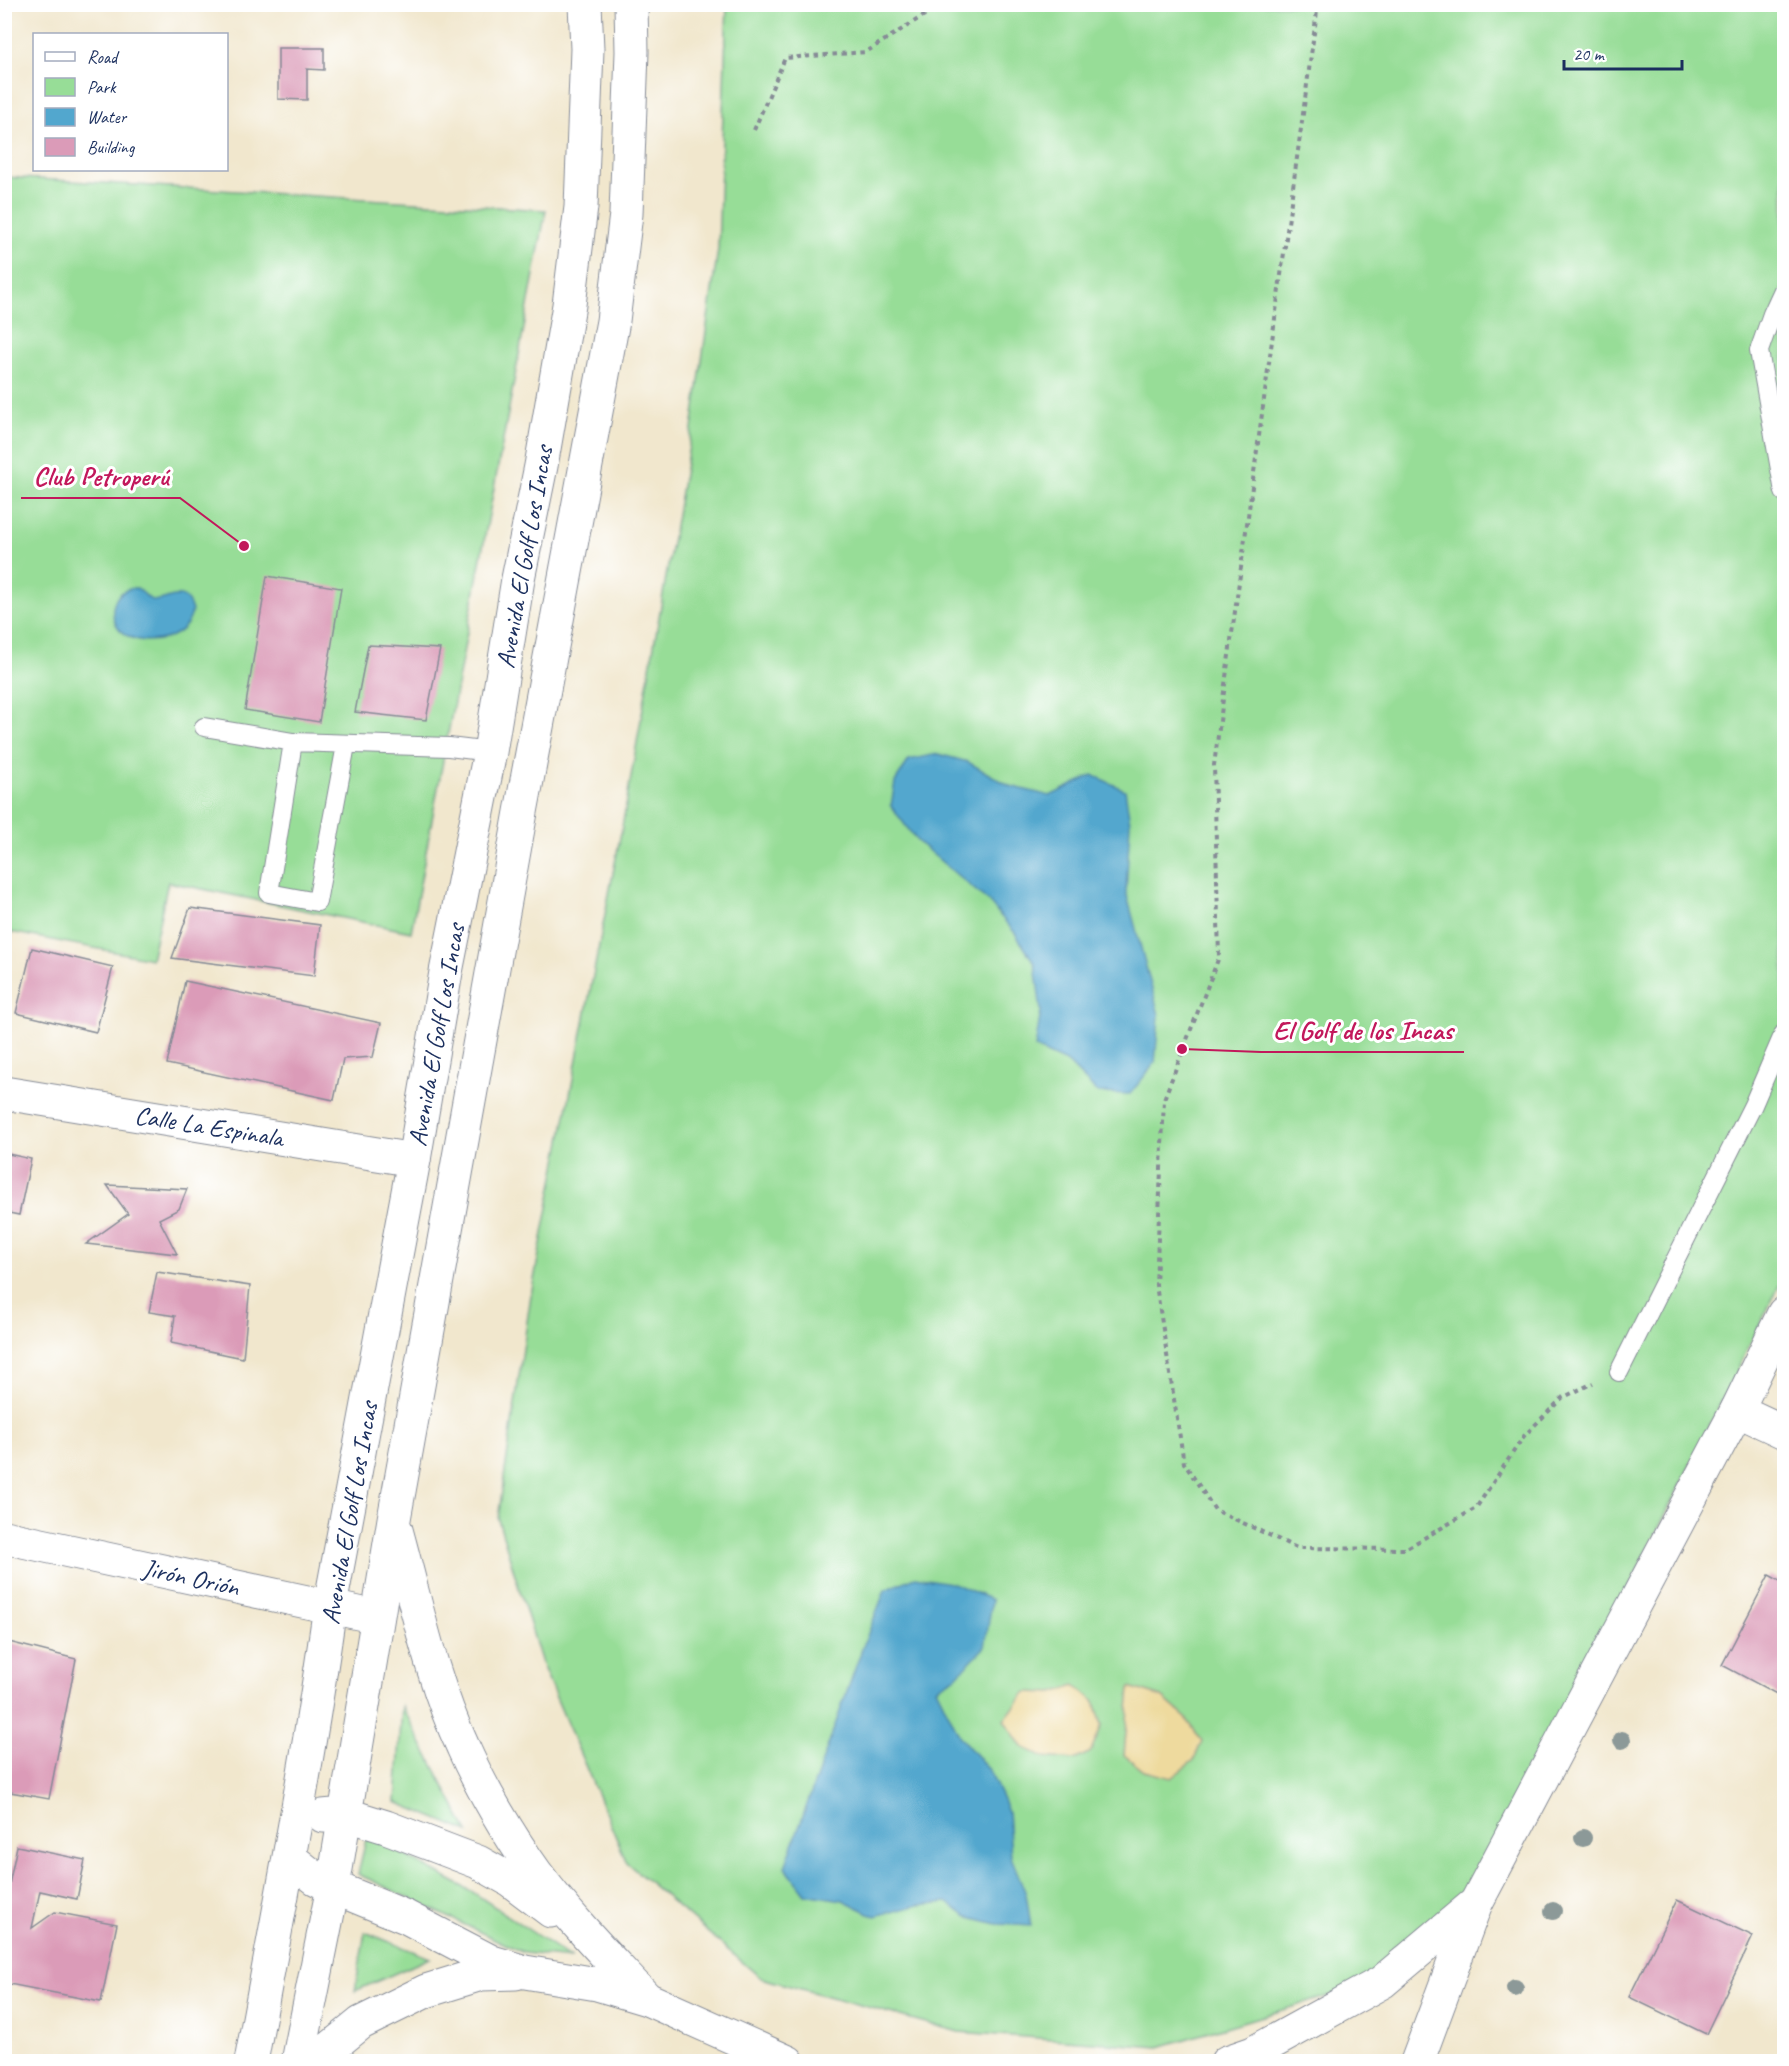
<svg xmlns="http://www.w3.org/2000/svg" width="1789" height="2066" font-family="Caveat,sans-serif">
<rect width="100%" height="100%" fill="#fff"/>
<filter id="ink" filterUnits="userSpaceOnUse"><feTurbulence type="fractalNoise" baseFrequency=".0167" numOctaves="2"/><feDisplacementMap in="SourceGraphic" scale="12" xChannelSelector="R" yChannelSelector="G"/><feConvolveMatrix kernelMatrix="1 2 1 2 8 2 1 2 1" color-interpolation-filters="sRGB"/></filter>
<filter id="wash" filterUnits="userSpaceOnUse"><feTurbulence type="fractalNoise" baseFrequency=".008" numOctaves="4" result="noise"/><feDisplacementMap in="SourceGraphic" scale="24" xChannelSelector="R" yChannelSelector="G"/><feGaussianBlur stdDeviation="1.35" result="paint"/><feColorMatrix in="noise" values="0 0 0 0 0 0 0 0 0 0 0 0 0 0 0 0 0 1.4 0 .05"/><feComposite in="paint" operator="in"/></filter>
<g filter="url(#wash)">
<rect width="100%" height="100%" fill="#f1e7cd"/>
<!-- green -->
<path fill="#97dd97" stroke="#59867a" stroke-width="1.5" d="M 727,5 L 1784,5 L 1784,1276 L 1490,1867 L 1372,1983 L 1159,2047 L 959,2032 L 761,1978 L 627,1863 L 543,1667 L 498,1519 L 531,1295 L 623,822 L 692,429 L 718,249 Z
M 5,177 L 546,210 L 411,932 L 168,882 L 151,959 L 5,931 Z
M 402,1706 L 468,1832 L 396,1802 Z
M 367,1835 L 471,1891 L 571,1958 L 524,1953 L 358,1874 Z
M 365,1932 L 430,1958 L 355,1991 Z"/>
<!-- sand -->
<path fill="#eeda9e" stroke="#84847e" stroke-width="1.5" d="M 1075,1685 L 1095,1702 L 1102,1725 L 1091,1752 L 1074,1760 L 1044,1757 L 1022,1747 L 1004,1720 L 1026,1692 L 1054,1693 Z
M 1130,1687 L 1162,1697 L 1186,1718 L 1202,1741 L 1194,1760 L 1171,1778 L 1144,1771 L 1124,1755 Z"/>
<!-- water -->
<path fill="#52a7ce" stroke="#366b96" stroke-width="1.5" d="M 137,588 C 143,591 146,598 152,600 C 164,604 185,582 192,611 C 188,639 148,648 126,635 C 105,621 110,588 137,588 Z
M 938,754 L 968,762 L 1010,786 L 1050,796 L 1093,775 L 1125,790 L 1130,823 L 1126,892 L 1159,1015 L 1155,1063 L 1130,1094 L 1098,1093 L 1068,1063 L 1035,1048 L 1041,1011 L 1035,964 L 1015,933 L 988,901 L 917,841 L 891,806 L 895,782 L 909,760 Z
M 915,1577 L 956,1584 L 992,1600 L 985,1647 L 955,1677 L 936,1688 L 960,1737 L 989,1770 L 1008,1811 L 1011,1857 L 1026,1894 L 1031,1926 L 997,1924 L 966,1916 L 947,1902 L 919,1905 L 875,1916 L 843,1900 L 805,1894 L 785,1867 L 862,1649 L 885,1590 Z"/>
<g id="blocks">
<!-- building -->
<path fill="#db9bb8" d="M 278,48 L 324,48 L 324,70 L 307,69 L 307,100 L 278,99 Z
M 267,576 L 341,588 L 319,722 L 245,710 Z
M 368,645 L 440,649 L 426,720 L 355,712 Z
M 190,908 L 320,925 L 314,976 L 172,958 Z
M 32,948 L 113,967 L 96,1032 L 16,1013 Z
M 185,981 L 381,1023 L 373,1057 L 343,1059 L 334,1100 L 167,1064 Z
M 4,1153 L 31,1159 L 19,1215 L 4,1212 Z
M 107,1185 L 187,1189 L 179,1209 L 159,1219 L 177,1254 L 86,1244 L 128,1214 Z
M 157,1272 L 250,1286 L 243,1358 L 171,1343 L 175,1316 L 149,1312 Z
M 1769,1575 L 1784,1583 L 1784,1698 L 1722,1665 Z
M 5,1641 L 76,1659 L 49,1799 L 5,1791 Z
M 17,1846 L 85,1860 L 77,1899 L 40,1891 L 32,1928 L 55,1912 L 117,1924 L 101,2002 L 4,1983 L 4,1909 Z
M 1677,1900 L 1753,1936 L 1706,2034 L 1629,1997 Z"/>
</g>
</g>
<g filter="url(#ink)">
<use href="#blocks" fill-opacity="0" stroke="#868b96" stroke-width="1.5"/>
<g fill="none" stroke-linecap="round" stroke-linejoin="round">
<defs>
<path id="service" d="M 1784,288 L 1772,314 L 1759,351 L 1784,492
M 204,727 L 293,742 L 449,747 L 490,752
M 293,742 L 269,893 L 317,902 L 346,745
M 1619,1372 L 1753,1105 L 1784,1033"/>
<path id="minor" d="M 4,1093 L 414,1160
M 1737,1410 L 1784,1432
M 4,1537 L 377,1617
M 1417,2062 L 1476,1903"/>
<path id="tertiary" d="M 396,1530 C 416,1602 431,1679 463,1747 C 481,1788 510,1837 536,1873 C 569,1918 609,1958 647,1999
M 323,1816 L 344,1814 L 386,1827 L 478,1862 L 510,1880 L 551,1911
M 289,1857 L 315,1878 L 333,1887 L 406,1917 L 492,1962 L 525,1972 L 597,1984 L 647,1999 L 788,2062
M 251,2062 C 279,1910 309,1759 330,1606 L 414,1160 L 446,972 L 490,752 L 518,579 L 541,466 L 569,305 L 581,207 L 587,49 L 585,4
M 298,2062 L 333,1887 L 394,1519 L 521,812 L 613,321 L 626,214 L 632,52 L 631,4
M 313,2062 L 361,2023 L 426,1991 L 481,1974 L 516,1973
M 1227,2062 L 1253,2053 L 1382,1982 L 1476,1903 L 1737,1410 L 1784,1313"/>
</defs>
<!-- service casing -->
<use href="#service" stroke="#868b96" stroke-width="20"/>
<!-- minor casing -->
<use href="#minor" stroke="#868b96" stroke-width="35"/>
<!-- tertiary casing -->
<use href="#tertiary" stroke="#868b96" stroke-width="35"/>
<!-- path -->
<path stroke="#868b96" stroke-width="4" stroke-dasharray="4.5 4.5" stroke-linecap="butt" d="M 1318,4 L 1214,765 L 1219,957 L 1164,1099 L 1156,1285 L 1184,1463 L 1215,1510 L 1297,1548 L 1405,1549 L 1476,1508 L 1524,1436 L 1562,1398 L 1593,1383
M 754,130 L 785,58 L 866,52 L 942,4"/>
<!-- service -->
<use href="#service" stroke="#fff" stroke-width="18"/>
<!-- minor -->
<use href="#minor" stroke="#fff" stroke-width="33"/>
<!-- tertiary -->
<use href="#tertiary" stroke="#fff" stroke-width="33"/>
</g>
<!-- trees -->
<g fill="#8c9998">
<circle cx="1622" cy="1740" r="9"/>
<circle cx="1583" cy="1838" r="9"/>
<circle cx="1553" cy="1911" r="9"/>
<circle cx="1515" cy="1988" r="9"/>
</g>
</g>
<g text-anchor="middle" stroke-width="6" stroke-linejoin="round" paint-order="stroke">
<!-- street labels -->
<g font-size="26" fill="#1b2f5e" stroke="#fff">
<text transform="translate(524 557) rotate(-80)" y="9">Avenida El Golf Los Incas</text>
<text transform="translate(436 1035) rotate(-80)" y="9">Avenida El Golf Los Incas</text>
<text transform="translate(209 1126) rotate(9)" y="9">Calle La Espinala</text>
<text transform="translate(349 1513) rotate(-80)" y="9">Avenida El Golf Los Incas</text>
<text transform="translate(191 1577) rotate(12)" y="9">Jirón Orión</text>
</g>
</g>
<!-- callouts -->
<path fill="none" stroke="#c2185b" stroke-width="2" d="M244 546L180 498H21M1182 1049L1261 1052H1464"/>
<g fill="#c2185b" stroke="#fff" stroke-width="2">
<circle cx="244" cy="546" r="6"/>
<circle cx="1182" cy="1049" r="6"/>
</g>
<g font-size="27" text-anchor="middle" font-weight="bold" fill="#c2185b" stroke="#fff" stroke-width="6" stroke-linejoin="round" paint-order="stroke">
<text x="101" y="485">Club Petroperú</text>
<text x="1363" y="1039">El Golf de los Incas</text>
</g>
<!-- margin -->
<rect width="1789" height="2066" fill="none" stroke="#fff" stroke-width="24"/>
<!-- legend -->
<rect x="33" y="33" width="195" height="138" fill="#ffffff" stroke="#a4acbf" stroke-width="1.5"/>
<rect x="45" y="52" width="30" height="9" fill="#ffffff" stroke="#a4acbf" stroke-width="1.5"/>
<text x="87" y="63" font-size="18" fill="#1b2f5e">Road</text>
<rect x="45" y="78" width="30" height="18" fill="#97dd97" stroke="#a4acbf" stroke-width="1.5"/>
<text x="87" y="93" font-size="18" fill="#1b2f5e">Park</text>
<rect x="45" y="108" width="30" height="18" fill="#52a7ce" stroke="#a4acbf" stroke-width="1.5"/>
<text x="87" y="123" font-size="18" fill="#1b2f5e">Water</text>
<rect x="45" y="138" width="30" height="18" fill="#db9bb8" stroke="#a4acbf" stroke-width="1.5"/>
<text x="87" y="153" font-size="18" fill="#1b2f5e">Building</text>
<!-- scale -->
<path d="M1564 60v9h118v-9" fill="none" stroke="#1b2f5e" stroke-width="3"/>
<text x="1573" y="60" font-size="18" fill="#1b2f5e" stroke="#ffffff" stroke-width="4.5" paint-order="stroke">20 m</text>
</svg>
